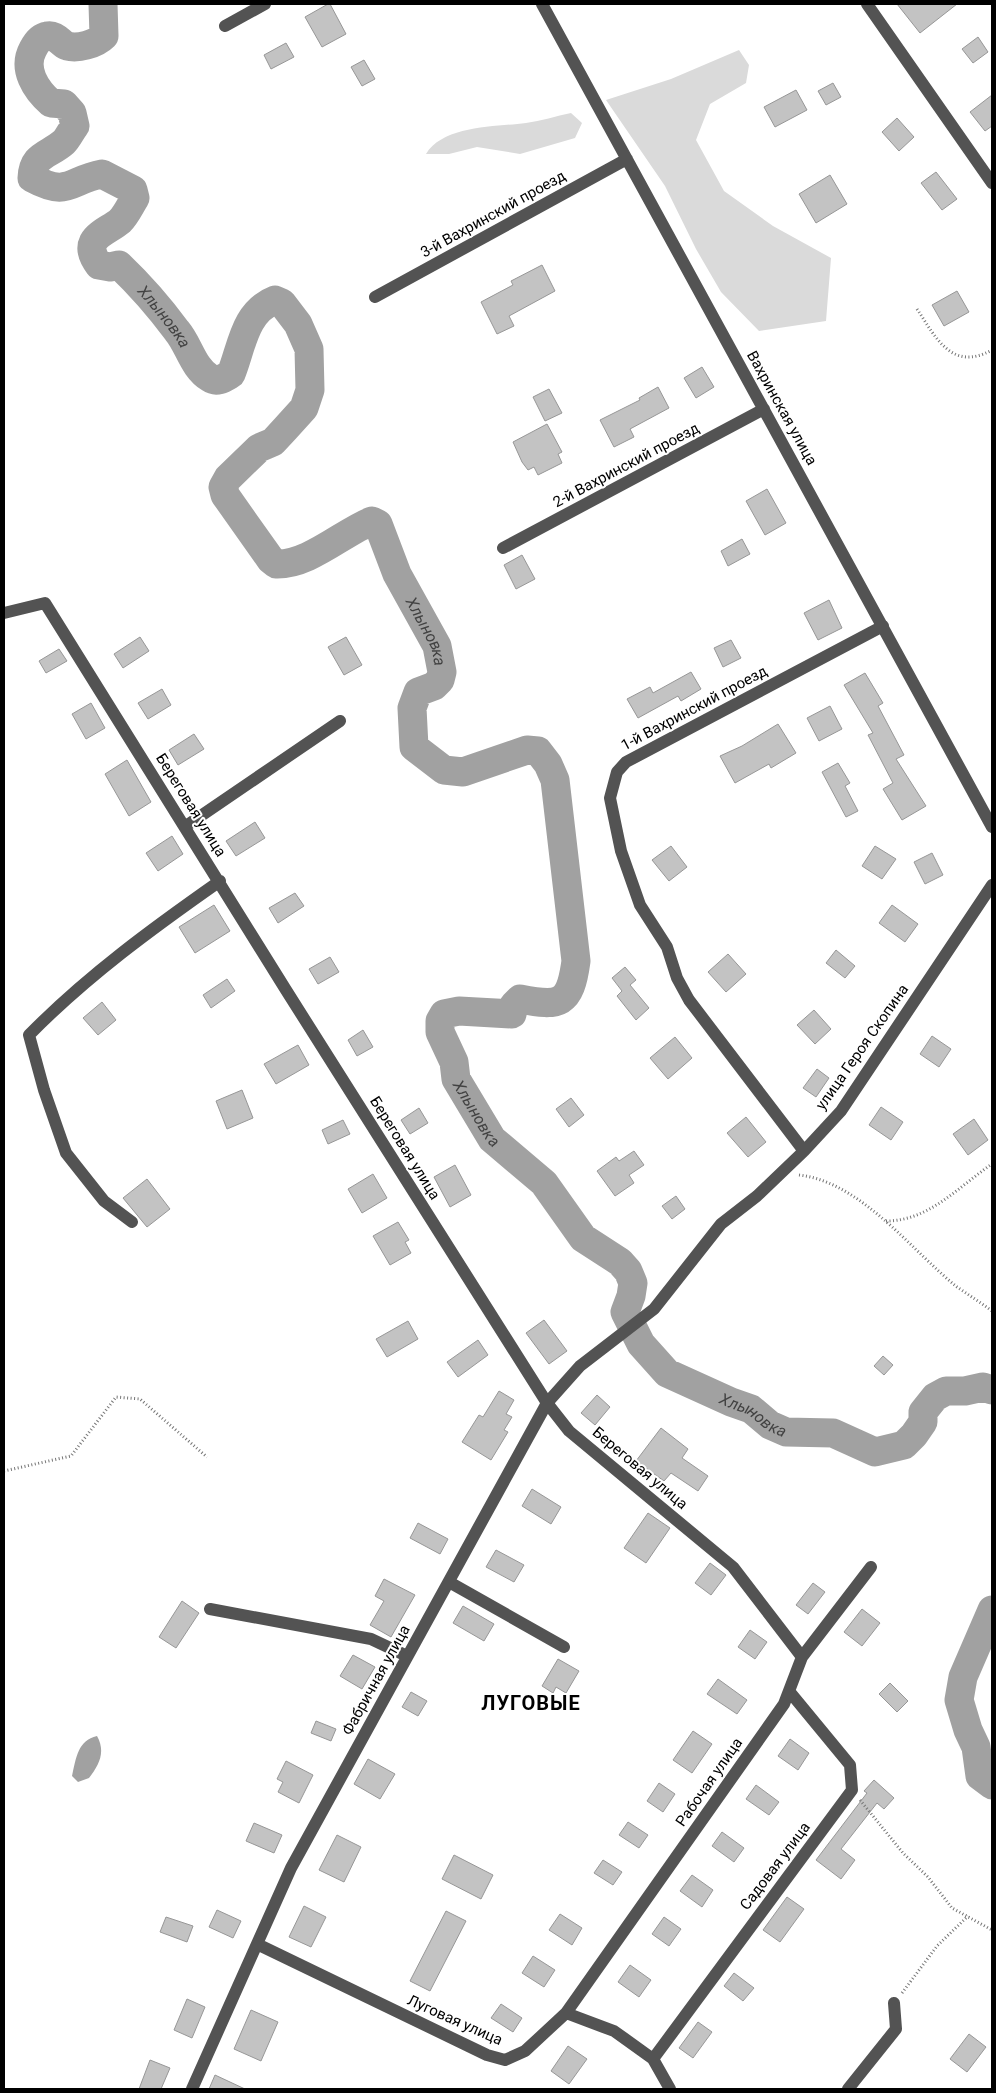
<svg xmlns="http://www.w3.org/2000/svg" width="996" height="2093" font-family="Roboto,sans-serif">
<rect width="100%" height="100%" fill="#fff"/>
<!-- green -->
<path fill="#dadada" d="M 739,50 L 749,65 L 746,83 L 710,104 L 696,140 L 724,191 L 773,226 L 831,258 L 826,321 L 759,331 L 721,292 L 696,249 L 665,186 L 606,100 L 671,79 Z
M 571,113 L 582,123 L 575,138 L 520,154 L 477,147 L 449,154 L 426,154 C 444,125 496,127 526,123 C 541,121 556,116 571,113 Z"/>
<!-- water -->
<path fill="#a1a1a1" d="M 97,1736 C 106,1752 99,1765 89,1778 L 78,1782 L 72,1776 C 76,1758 78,1740 97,1736 Z"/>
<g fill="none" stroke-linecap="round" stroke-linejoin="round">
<!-- river -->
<g stroke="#a1a1a1" stroke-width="29">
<path id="s1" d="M 103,4 L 104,36 C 96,44 78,49 67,46 C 60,43 56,34 47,36 C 40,37 36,43 33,49 C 22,69 36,90 51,103 L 64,104 L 72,113 L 75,126 C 71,131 68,138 64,142 C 48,156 33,154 32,178 C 69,198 69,180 102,174 L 133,190 L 135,198 C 130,206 126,215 120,221 C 106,233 79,238 99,265 L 110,267 L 119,265 C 140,285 160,308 177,331 C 189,345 193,368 210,378 C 217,383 224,378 231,374 C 242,347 244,312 275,300 L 282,303 L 298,324 L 309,349 L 310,390 L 304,408 L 285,429 L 273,442 L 259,448 L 228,478 L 223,487 L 225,495 L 271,560 L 276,564 C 309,565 342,533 372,521 L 378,524 L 397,574 L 437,646 L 442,672 L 440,680 L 434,686 L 418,692 L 412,708 L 414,747 L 444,770 L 463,772 L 527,750 L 538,751 L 548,764 L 555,780 L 576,961 C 570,1005 560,1007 520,999 L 514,1005 L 512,1014 L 459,1011 L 444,1014 L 440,1021 L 440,1032 L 454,1062 L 456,1079 L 492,1139 L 544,1183 L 583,1238 L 620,1262 L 628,1271 L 633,1283 L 631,1296 L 625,1312 L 641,1344 L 667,1373 L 731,1402 L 751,1409 L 770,1425 L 786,1432 L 833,1433 L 875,1452 L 904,1445 L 914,1435 L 923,1422 L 923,1412 L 935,1397 L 946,1391 L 965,1391 L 983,1387 L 992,1390"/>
<path d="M 992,1610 L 963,1677 L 959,1700 L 968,1730 L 976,1747 L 980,1776 L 992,1785"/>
</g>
</g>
<!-- building -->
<path fill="#c3c3c3" stroke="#979797" d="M 328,4 L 330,4 L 346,34 L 322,47 L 305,17 Z
M 897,4 L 957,4 L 920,33 Z
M 978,37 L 988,52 L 973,63 L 962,49 Z
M 286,43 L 294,57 L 271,69 L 264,55 Z
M 364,60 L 375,79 L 362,86 L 351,67 Z
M 833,83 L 841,97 L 826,105 L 818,91 Z
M 796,90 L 807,110 L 775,127 L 764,107 Z
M 992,95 L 992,126 L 985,131 L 970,112 Z
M 897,118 L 914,137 L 899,151 L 882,132 Z
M 936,172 L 957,199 L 942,210 L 921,183 Z
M 830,175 L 847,204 L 816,223 L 799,194 Z
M 542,265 L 555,291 L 509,316 L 514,326 L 497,334 L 481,302 L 513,285 L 511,281 Z
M 957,291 L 969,312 L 944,326 L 932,305 Z
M 702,367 L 714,387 L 696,398 L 684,378 Z
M 658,387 L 669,408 L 630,429 L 634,437 L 614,447 L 600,420 L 640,400 L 639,398 Z
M 549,389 L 562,413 L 545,421 L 533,397 Z
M 547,424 L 562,452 L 558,454 L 562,463 L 538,475 L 534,467 L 528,470 L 522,462 L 513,442 Z
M 767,489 L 786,523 L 765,535 L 746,501 Z
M 742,539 L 750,554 L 728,566 L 721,551 Z
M 522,555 L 535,579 L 516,589 L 504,565 Z
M 829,600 L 842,628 L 818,640 L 804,613 Z
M 140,637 L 149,651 L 123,668 L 114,654 Z
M 346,637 L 362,665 L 344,675 L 328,647 Z
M 731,640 L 741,658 L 723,667 L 714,648 Z
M 59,649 L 67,661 L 46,673 L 39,661 Z
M 691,672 L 701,689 L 681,701 L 678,696 L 638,718 L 627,699 L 650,687 L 653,693 Z
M 865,673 L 883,703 L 878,706 L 904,755 L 896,759 L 926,806 L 902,820 L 883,789 L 893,783 L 868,735 L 873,733 L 844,685 Z
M 162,689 L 171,705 L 148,719 L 138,703 Z
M 91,703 L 105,728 L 86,739 L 72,714 Z
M 830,706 L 842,729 L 819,741 L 807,718 Z
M 778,724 L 796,753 L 771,768 L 769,764 L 735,783 L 720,756 L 742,746 Z
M 194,734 L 204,749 L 178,765 L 169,750 Z
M 127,760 L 151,802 L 129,816 L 105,774 Z
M 838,763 L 850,783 L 845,786 L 858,811 L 846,817 L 822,772 Z
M 255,822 L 265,838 L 236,856 L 226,841 Z
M 172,836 L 183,854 L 158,871 L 146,853 Z
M 671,846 L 687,867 L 669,881 L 652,860 Z
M 875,846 L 896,859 L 882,879 L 862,866 Z
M 932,853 L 943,875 L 925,884 L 914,862 Z
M 295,893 L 304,906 L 278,923 L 269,908 Z
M 214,905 L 230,931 L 195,953 L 179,927 Z
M 892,905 L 918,924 L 905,942 L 879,923 Z
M 836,950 L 855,966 L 845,978 L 826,963 Z
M 728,954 L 746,974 L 726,992 L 708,972 Z
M 330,957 L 339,972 L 318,984 L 309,969 Z
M 625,967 L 636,980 L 630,985 L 649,1008 L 636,1020 L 617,996 L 622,991 L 612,978 Z
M 227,979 L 235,991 L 211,1008 L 203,995 Z
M 102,1002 L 116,1020 L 98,1035 L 83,1018 Z
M 814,1010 L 831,1029 L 815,1044 L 797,1025 Z
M 363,1030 L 373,1047 L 357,1056 L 348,1040 Z
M 932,1036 L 951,1049 L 939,1067 L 920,1054 Z
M 675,1037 L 692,1058 L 668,1079 L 650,1058 Z
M 298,1045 L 309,1065 L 276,1084 L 264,1064 Z
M 817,1069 L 829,1078 L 816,1097 L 803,1088 Z
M 242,1090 L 253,1118 L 227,1129 L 216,1101 Z
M 571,1098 L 584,1115 L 569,1127 L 556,1109 Z
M 881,1107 L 903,1122 L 891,1140 L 869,1125 Z
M 419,1108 L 428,1123 L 410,1134 L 401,1120 Z
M 746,1117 L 766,1142 L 748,1157 L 727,1133 Z
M 974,1119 L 988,1140 L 968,1155 L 953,1134 Z
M 343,1120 L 350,1134 L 328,1144 L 322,1130 Z
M 634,1151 L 644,1165 L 629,1175 L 634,1183 L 615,1196 L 597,1171 L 616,1157 L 619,1161 Z
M 455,1165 L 471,1195 L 450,1207 L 434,1177 Z
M 373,1174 L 387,1198 L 362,1213 L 348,1189 Z
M 147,1179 L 170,1209 L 147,1227 L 123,1198 Z
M 676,1196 L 685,1209 L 672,1219 L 662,1206 Z
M 398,1222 L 409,1240 L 405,1242 L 411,1253 L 390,1265 L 373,1236 Z
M 544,1320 L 567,1351 L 549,1364 L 526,1333 Z
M 408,1321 L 418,1339 L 387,1357 L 376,1339 Z
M 478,1340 L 488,1355 L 458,1377 L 447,1362 Z
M 883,1356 L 893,1365 L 884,1375 L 874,1366 Z
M 499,1391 L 514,1400 L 506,1414 L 512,1417 L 504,1430 L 508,1432 L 491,1460 L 462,1442 L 479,1415 L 483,1417 Z
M 597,1395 L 610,1407 L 595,1425 L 581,1413 Z
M 661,1428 L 688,1449 L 682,1458 L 708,1476 L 698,1491 L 671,1473 L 664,1481 L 636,1461 Z
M 532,1489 L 561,1507 L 551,1524 L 522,1506 Z
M 648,1513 L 670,1528 L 646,1563 L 624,1548 Z
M 418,1523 L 448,1539 L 440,1554 L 410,1538 Z
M 496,1550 L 524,1565 L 514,1582 L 486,1567 Z
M 710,1563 L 726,1575 L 711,1595 L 695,1583 Z
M 384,1579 L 415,1595 L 391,1637 L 370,1625 L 384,1601 L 375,1596 Z
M 813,1583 L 825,1592 L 808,1614 L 796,1605 Z
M 182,1601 L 199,1613 L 176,1648 L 159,1637 Z
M 463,1606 L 494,1624 L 484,1641 L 453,1623 Z
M 862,1609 L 880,1623 L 862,1646 L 844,1632 Z
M 750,1630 L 767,1642 L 755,1659 L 738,1647 Z
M 353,1655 L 375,1667 L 362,1689 L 340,1676 Z
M 558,1659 L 579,1671 L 566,1693 L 556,1687 L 553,1693 L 542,1686 Z
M 718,1679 L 747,1700 L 737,1714 L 707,1694 Z
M 890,1683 L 908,1701 L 897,1712 L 879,1694 Z
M 411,1692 L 427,1701 L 418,1716 L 402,1707 Z
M 316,1721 L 336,1729 L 331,1741 L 311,1733 Z
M 693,1731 L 712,1744 L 692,1773 L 673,1760 Z
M 790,1739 L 809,1753 L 798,1770 L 778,1756 Z
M 368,1759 L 395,1774 L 380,1799 L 354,1784 Z
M 286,1761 L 313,1775 L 299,1803 L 278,1792 L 283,1782 L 277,1779 Z
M 874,1780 L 894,1798 L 884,1809 L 877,1803 L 841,1849 L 855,1860 L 841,1879 L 816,1860 L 867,1793 L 864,1791 Z
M 659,1783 L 675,1794 L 663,1812 L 647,1801 Z
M 756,1785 L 779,1802 L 769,1815 L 746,1799 Z
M 628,1822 L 648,1835 L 639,1848 L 619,1835 Z
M 254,1823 L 282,1835 L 274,1853 L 246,1841 Z
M 722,1832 L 744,1848 L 734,1862 L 712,1846 Z
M 337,1835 L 361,1847 L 344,1882 L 319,1870 Z
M 454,1855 L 493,1875 L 481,1899 L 442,1879 Z
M 603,1860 L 622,1872 L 613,1885 L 594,1873 Z
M 692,1875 L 713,1890 L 702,1907 L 680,1891 Z
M 787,1897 L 804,1909 L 780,1942 L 763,1930 Z
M 304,1906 L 326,1917 L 311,1947 L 289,1937 Z
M 217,1910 L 241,1921 L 233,1938 L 209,1927 Z
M 446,1911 L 466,1921 L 430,1991 L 410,1981 Z
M 560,1914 L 582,1928 L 572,1945 L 549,1930 Z
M 166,1917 L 193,1926 L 187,1942 L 160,1932 Z
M 664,1917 L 681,1929 L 669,1946 L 652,1934 Z
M 533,1956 L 555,1970 L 544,1987 L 522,1973 Z
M 630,1965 L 651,1980 L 639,1997 L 618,1982 Z
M 734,1973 L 754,1988 L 743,2001 L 724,1986 Z
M 187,1999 L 205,2007 L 192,2038 L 174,2030 Z
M 501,2004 L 522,2018 L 513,2032 L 491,2018 Z
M 251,2010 L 278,2022 L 261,2061 L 234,2049 Z
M 698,2022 L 712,2032 L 693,2058 L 679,2048 Z
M 969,2034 L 986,2047 L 967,2072 L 950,2059 Z
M 568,2046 L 587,2059 L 569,2084 L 551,2071 Z
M 150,2060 L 170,2068 L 161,2089 L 139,2089 Z
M 215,2075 L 245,2089 L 209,2089 Z"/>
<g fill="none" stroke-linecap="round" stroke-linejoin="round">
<!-- path -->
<path stroke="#757575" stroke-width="3" stroke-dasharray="1 2.5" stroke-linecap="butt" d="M 917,309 C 936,338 952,372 992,350
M 799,1175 C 861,1182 911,1250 957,1287 C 969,1295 981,1303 992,1311
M 886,1221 C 929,1221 958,1187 992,1164
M 4,1471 L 71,1456 L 116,1397 L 140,1399 L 207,1457
M 860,1800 L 903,1853 L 928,1877 L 952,1908 L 992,1930
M 902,1993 L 937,1946 L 968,1916"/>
<!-- minor -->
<path stroke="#535353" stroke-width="12" d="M 542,4 L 992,827
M 867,4 L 992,183
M 225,26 L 265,4
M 375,297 L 627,159
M 503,548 L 764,409
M 4,613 L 45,603 L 286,990 L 547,1403 L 569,1431 L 733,1567 L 802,1657
M 186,826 L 340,721
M 804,1151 L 689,1000 L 677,978 L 667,947 L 640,905 L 621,851 L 610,798 L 617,772 L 626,762 L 883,626
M 132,1222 L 104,1201 L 66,1153 L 44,1090 L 29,1035 C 87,976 153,928 220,881
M 449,1582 L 564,1647
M 210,1609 L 371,1639 L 407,1656
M 257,1944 L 487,2055 L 505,2060 L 525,2051 L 566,2013 L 614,2031 L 653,2059 L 670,2089
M 566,2013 L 784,1704 L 802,1657 L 871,1567
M 653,2059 L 852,1790 L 850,1765 L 789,1691
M 192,2089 L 291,1868 L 547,1403 L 580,1366 L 654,1309 L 721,1224 L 757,1196 L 804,1151 L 841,1111 L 992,885
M 848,2089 L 896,2029 L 894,2003"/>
</g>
<g text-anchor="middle" stroke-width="4" stroke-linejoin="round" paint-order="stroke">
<!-- street labels -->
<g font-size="15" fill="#000" stroke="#fff">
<text transform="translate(493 214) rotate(-29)" y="5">3-й Вахринский проезд</text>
<text transform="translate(782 408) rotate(61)" y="5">Вахринская улица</text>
<text transform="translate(626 465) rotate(-28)" y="5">2-й Вахринский проезд</text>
<text transform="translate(694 708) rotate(-28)" y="5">1-й Вахринский проезд</text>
<text transform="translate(191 805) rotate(58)" y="5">Береговая улица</text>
<text transform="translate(862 1047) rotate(-55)" y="5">улица Героя Скопина</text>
<text transform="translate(405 1148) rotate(58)" y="5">Береговая улица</text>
<text transform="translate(640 1468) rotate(40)" y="5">Береговая улица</text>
<text transform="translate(376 1680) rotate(-61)" y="5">Фабричная улица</text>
<text transform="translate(709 1782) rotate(-55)" y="5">Рабочая улица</text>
<text transform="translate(775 1866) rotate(-53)" y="5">Садовая улица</text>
<text transform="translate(455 2020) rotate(24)" y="5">Луговая улица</text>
</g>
<!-- water labels -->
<g font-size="16" font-style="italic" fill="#424242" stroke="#fff">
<text dy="6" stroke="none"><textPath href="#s1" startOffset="578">Хлыновка</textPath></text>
<text dy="6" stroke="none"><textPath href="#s1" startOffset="1329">Хлыновка</textPath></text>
<text dy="6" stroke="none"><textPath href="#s1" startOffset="2094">Хлыновка</textPath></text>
<text dy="6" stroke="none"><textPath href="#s1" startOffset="2530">Хлыновка</textPath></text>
</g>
<!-- district labels -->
<g font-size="20" font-weight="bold" letter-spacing="1" fill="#000" stroke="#fff">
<text x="531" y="1710">ЛУГОВЫЕ</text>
</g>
</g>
<!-- border -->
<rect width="996" height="2093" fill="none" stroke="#000000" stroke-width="10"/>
</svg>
